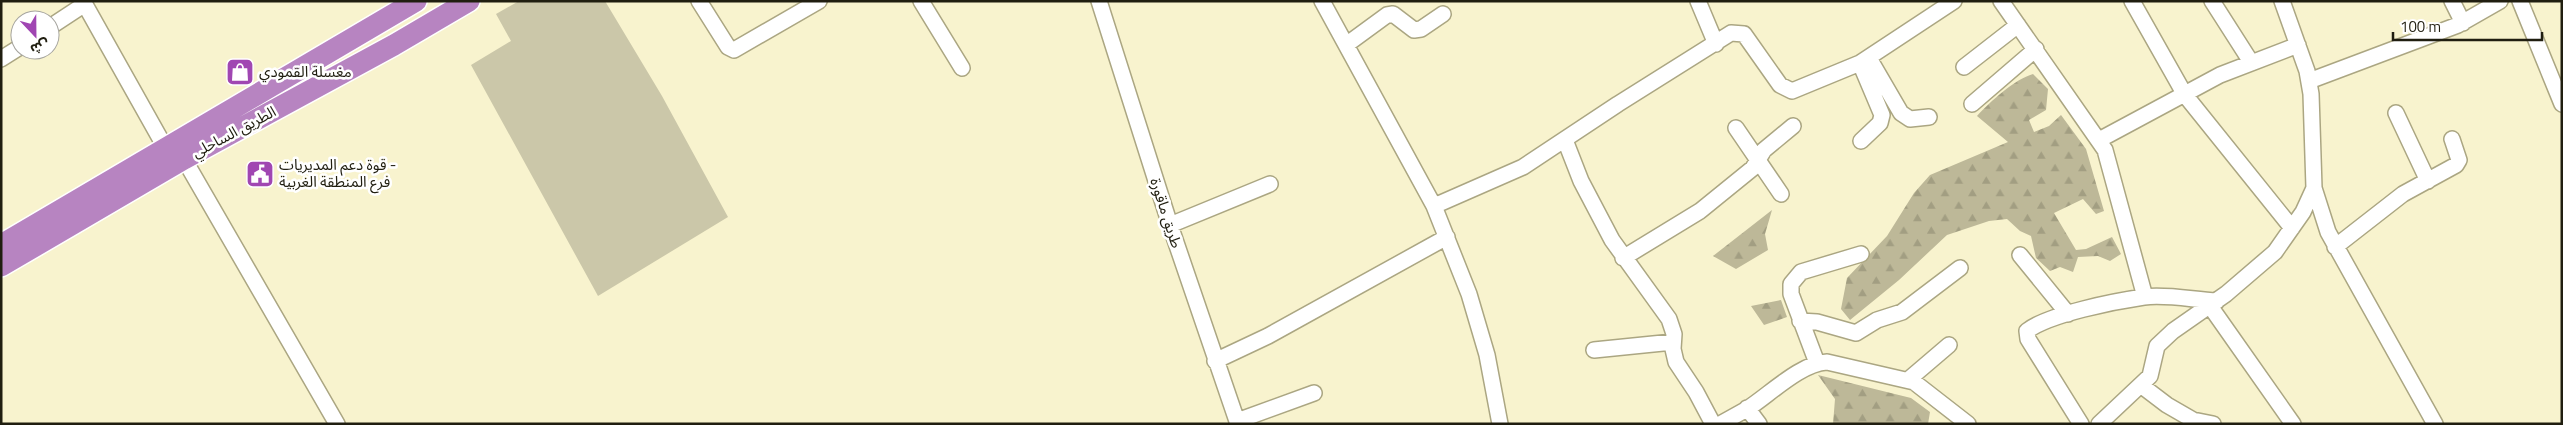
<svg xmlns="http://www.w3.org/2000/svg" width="2563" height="425" font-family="'Titillium Web','Noto Sans Arabic',sans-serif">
<defs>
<pattern id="forest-firs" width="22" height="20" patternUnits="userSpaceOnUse" patternTransform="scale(1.25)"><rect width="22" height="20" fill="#bdb898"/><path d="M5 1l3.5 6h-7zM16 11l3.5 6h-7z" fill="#a29e82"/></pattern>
</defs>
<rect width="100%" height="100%" fill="#f8f3ce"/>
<!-- grass -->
<path fill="#cbc7a9" d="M 519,1 L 605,1 L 662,96 L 728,217 L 598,296 L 471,65 L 511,41 L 496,14 Z"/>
<!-- forest -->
<path fill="url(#forest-firs)" d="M 2033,74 L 2048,89 L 2046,110 L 2029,120 L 2034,132 L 2049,126 L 2061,115 L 2086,149 L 2104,211 L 2096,214 L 2083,199 L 2054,213 L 2076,250 L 2086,249 L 2112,237 L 2121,254 L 2110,261 L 2098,256 L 2078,257 L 2073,272 L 2060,267 L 2050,271 L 2036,258 L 2031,236 L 2020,231 L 2007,219 L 1989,221 L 1947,235 L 1899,280 L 1850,320 L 1841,309 L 1847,278 L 1887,236 L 1914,193 L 1930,175 L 2008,142 L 1977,116 C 1991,101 2015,79 2033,74 Z
M 1772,210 L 1765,234 L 1768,250 L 1736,269 L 1713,256 Z
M 1781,300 L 1787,317 L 1764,325 L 1751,306 Z
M 1818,375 L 1911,398 L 1930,412 L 1928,424 L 1833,424 L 1835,399 Z"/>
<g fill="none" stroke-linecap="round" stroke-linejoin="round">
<defs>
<path id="minor" d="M 83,1 L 166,149
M 699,1 L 728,47 L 734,50 L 819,1
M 921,1 L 962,68
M 1099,1 L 1170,225 L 1238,424
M 1322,1 L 1434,206 L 1469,294 L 1487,355 L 1500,424
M 1698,1 L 1716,44
M 2001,1 L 2105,150 L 2145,297
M 2132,1 L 2185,95 L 2292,228
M 2212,1 L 2251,62
M 2282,1 L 2307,71 L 2311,94 L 2314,188 L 2328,232 L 2435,424
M 2452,1 L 2463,23
M 2520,1 L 2562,104
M 50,27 L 85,4
M 1346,45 L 1387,15 L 1393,14 L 1414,30 L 1421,29 L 1443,14
M 1869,58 L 1901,113 L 1910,119 L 1929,117
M 1,59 L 20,47
M 1860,63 L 1882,115 L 1880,123 L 1861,141
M 1964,67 L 2018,25
M 2309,81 L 2458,25 L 2500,1
M 1972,104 L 2036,49
M 2396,113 L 2428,181
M 1736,128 L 1781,194
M 1565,140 L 1581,181 L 1612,240 L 1669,319 L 1674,334 L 1673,349 L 1676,362 L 1696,392 L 1713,424
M 2099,140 L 2220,75 L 2298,45
M 184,159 L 337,424
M 1434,206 L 1523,167 L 1618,104 L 1731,33 L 1744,34 L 1780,85 L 1792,91 L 1860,63 L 1954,1
M 1170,225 L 1270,184
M 2335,247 L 2403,194 L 2456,165 L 2459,160 L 2452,139
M 2020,255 L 2068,314
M 1623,258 L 1700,211 L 1753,168 L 1764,150 L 1793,126
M 2210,306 L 2293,424
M 1800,321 L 1817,322 L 1856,333 L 1877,320 L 1902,312 L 1960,268
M 1594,350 L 1673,342
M 1215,361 L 1268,336 L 1447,237
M 1817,363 L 1791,294 L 1791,284 L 1801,272 L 1861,254
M 1908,380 L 1949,345
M 2142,386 L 2167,405 L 2193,420 L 2213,424
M 1747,408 L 1759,424
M 1237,421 L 1314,393
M 1720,424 C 1729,419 1738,414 1747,409 C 1769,395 1801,363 1827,362 L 1914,382 L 1968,424
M 2081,424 L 2028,339 L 2027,331 C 2049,314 2116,301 2144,297 C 2167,294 2194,300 2217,301
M 2099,424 L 2150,376 L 2157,346 L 2173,331 L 2226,294 L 2275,252 L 2303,212 L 2314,188"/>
<path id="highway" d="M 1,245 L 416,1
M 1,266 L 184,159 L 394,45 L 469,1"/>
</defs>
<!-- minor casing -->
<use href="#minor" stroke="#aba682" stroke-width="18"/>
<!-- highway casing -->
<use href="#highway" stroke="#fff" stroke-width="24"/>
<!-- minor -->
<use href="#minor" stroke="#fff" stroke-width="15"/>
<!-- highway -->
<use href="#highway" stroke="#b784c1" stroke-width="21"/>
</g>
<!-- icons -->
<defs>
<symbol id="shop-square" viewBox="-11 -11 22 22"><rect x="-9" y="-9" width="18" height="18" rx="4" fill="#a046b2" stroke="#fff"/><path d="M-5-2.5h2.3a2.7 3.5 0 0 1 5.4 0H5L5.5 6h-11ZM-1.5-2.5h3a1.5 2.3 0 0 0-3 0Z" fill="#fff"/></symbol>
<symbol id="civic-square" viewBox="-11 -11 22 22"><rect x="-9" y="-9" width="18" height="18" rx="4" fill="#a046b2" stroke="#fff"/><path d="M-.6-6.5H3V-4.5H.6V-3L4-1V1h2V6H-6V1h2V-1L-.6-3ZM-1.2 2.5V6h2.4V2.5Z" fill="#fff"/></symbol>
</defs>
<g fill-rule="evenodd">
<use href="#shop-square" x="224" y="56" width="32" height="32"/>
<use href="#civic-square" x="244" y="158" width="32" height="32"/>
</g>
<g text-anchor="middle" stroke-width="5" stroke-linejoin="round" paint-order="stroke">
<!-- poi labels -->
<g font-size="15" fill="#201e10" stroke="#fff" text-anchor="start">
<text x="259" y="77">مغسلة القمودي</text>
<text x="279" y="170">قوة دعم المديريات -<tspan x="279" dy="17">فرع المنطقة الغربية</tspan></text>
</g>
<!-- street labels -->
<g font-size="15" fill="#201e10" stroke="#fff">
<text transform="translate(234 132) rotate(-28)" y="5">الطريق الساحلي</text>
<text transform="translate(1166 213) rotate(72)" y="5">طريق ماقورة</text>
</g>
</g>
<!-- border -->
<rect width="2563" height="425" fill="none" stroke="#201e10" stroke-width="5"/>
<!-- north arrow -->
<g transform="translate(35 35) rotate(158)"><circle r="24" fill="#ffffff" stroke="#a6a59f"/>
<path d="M0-4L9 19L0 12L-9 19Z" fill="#a046b2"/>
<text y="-8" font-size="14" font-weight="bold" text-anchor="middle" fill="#201e10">ش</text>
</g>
<!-- scale -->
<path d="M2393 32v8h149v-8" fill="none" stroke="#201e10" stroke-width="2.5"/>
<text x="2400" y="32" font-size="15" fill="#201e10" stroke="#ffffff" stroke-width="4" paint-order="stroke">100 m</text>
</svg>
